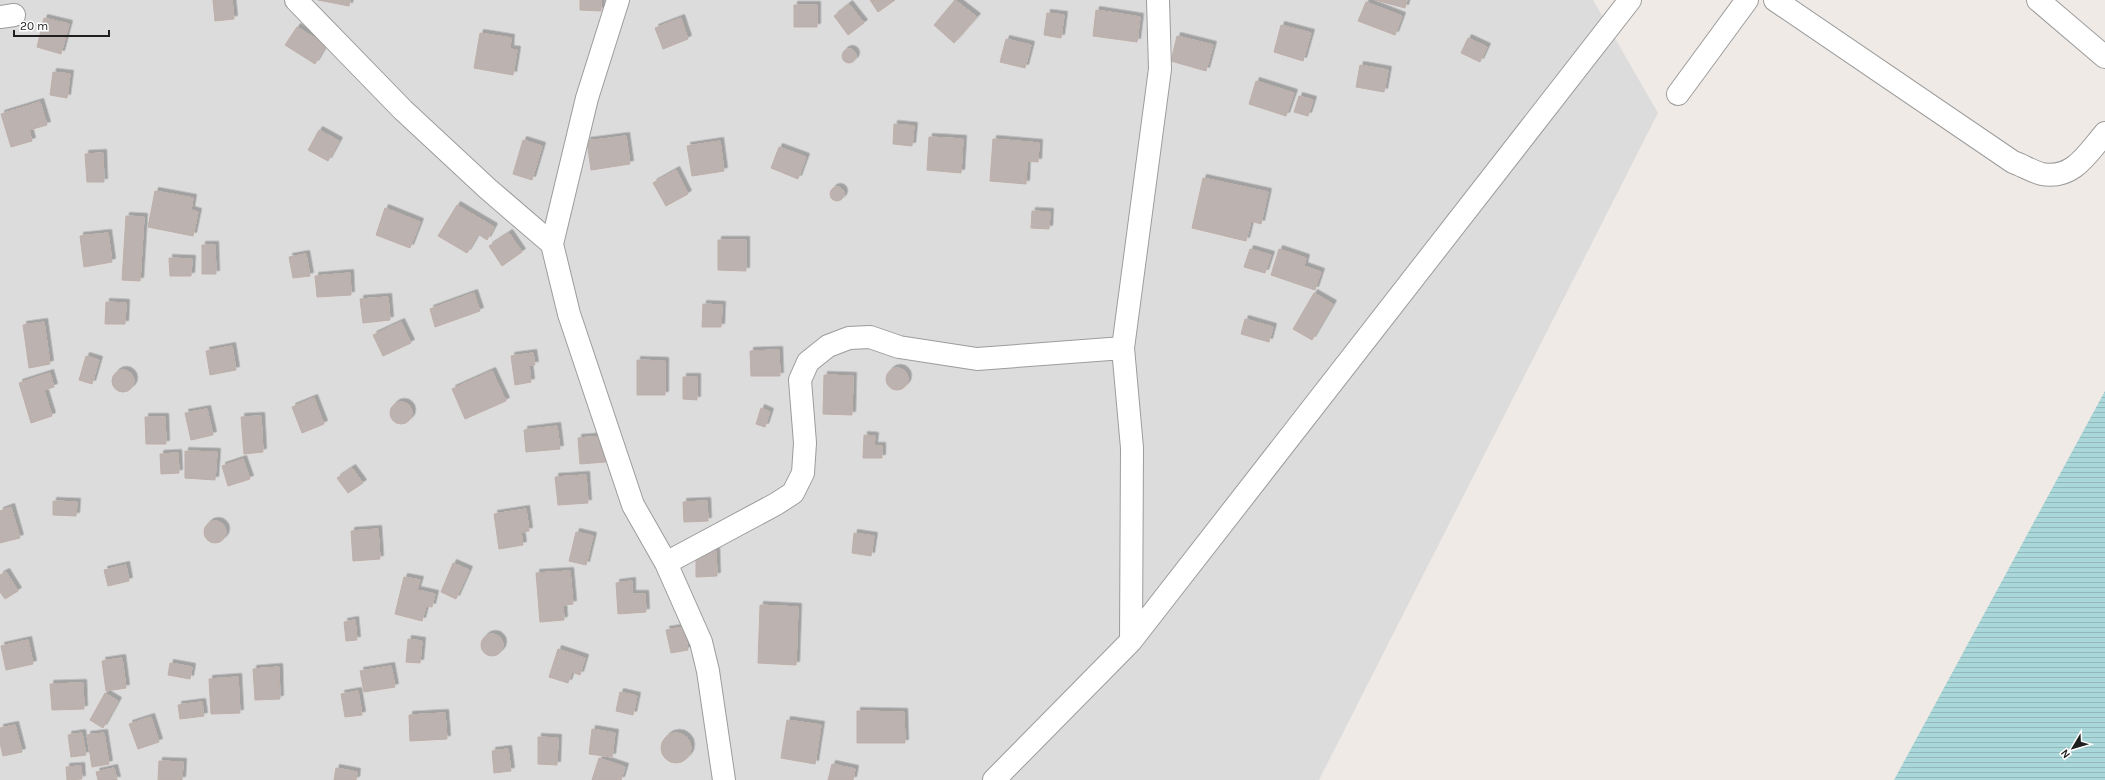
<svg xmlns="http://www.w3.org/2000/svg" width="2105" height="780" font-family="Karla,sans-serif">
<defs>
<pattern id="water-rules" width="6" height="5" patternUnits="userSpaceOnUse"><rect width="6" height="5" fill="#aad7d9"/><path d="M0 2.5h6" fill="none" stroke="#92b8ba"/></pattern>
<filter id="shadow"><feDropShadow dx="3.5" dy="-3.5" stdDeviation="0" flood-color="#0004"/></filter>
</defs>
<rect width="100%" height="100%" fill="#efeae6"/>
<!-- residential -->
<path fill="#dddcdc" d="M 0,0 L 1593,0 L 1658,113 L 1319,780 L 0,780 Z"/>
<!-- water -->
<path fill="url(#water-rules)" d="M 2105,391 L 2105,780 L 1894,780 Z"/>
<!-- building -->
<path fill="#bcb2af" stroke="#bfafa9" filter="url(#shadow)" d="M 213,0 L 232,0 L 234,19 L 215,21 Z
M 318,0 L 350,0 L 349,6 Z
M 580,0 L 601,0 L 601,11 L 580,10 Z
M 870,0 L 895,0 L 878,12 Z
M 955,0 L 977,17 L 954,43 L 934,25 Z
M 1375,0 L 1407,0 L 1405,8 Z
M 1366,2 L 1402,16 L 1395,35 L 1358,21 Z
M 849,4 L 864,23 L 848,35 L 834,16 Z
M 794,5 L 817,5 L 817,27 L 794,27 Z
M 1096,10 L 1140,17 L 1137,42 L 1093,36 Z
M 1047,13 L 1064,15 L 1061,38 L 1044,35 Z
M 44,18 L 69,24 L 61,54 L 37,47 Z
M 681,18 L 688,39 L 663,49 L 655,28 Z
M 1281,25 L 1311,33 L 1303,61 L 1274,52 Z
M 297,27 L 326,45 L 315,64 L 285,45 Z
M 480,33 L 511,38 L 510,49 L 517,50 L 513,75 L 474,68 Z
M 1177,36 L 1213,45 L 1206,71 L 1171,61 Z
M 1468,38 L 1487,47 L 1480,62 L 1461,53 Z
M 1006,39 L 1031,45 L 1025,68 L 1000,62 Z
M842 56a7 7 0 1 1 14 0a7 7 0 1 1-14 0Z
M 1360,65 L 1388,70 L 1384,92 L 1356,87 Z
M 53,72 L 70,74 L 67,98 L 50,95 Z
M 1256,81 L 1294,93 L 1286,116 L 1249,104 Z
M 1299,96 L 1313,100 L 1308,116 L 1294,112 Z
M 40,102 L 47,125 L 29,130 L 32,141 L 11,147 L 1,114 Z
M 894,124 L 914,126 L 912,146 L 893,144 Z
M 319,130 L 339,141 L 328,161 L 308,150 Z
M 626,136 L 630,164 L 591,170 L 587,141 Z
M 929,137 L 963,139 L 961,173 L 927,170 Z
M 993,139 L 1039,143 L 1038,162 L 1027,161 L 1026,184 L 990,181 Z
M 523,140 L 542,146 L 532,180 L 513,174 Z
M 720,141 L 724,171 L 692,176 L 687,146 Z
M 779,147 L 806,157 L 798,179 L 771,168 Z
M 103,153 L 104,182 L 87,182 L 85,154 Z
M 676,170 L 688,194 L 666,206 L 653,183 Z
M 1203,178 L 1268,192 L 1261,224 L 1251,221 L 1246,241 L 1192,228 Z
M830 194a7 7 0 1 1 14 0a7 7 0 1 1-14 0Z
M 155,191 L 193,198 L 191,210 L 198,212 L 193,236 L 148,227 Z
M 457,205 L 494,227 L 487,240 L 478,234 L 467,253 L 438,236 Z
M 385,208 L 420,222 L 410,248 L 376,235 Z
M 1032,211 L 1050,212 L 1049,229 L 1031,228 Z
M 126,216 L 144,217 L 140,281 L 122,280 Z
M 108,233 L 112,262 L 84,267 L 80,236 Z
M 509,233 L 522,252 L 502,266 L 489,246 Z
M 718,240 L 746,240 L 746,271 L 718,270 Z
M 202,245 L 215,245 L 216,274 L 202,274 Z
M 1250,249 L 1271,255 L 1265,273 L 1244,267 Z
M 1279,249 L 1306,258 L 1304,266 L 1321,272 L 1315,290 L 1271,275 Z
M 306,254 L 310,276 L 293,278 L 289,257 Z
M 169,258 L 192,259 L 191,276 L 170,276 Z
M 350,273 L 351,295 L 317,297 L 315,276 Z
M 474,293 L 480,311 L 435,327 L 430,309 Z
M 1314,293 L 1333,304 L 1312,340 L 1293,329 Z
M 388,297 L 390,320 L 363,323 L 360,299 Z
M 106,302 L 126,303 L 125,324 L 105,324 Z
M 703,304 L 722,305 L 721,327 L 702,327 Z
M 1245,319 L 1273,327 L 1269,342 L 1241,334 Z
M 44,322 L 50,364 L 29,368 L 23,325 Z
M 401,322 L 411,343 L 383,356 L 373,335 Z
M 232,346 L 236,370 L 210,375 L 206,351 Z
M 779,350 L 780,376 L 751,376 L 750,351 Z
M 533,353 L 535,365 L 529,365 L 531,382 L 515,385 L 511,356 Z
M 86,356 L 99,360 L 92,384 L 79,380 Z
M 637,360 L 665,361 L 665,395 L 637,395 Z
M886 379a11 11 0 1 1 22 0a11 11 0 1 1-22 0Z
M112 381a11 11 0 1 1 22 0a11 11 0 1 1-22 0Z
M 492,371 L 506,401 L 465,419 L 452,389 Z
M 50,373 L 54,387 L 44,390 L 52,416 L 31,423 L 19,383 Z
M 824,375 L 853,376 L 852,415 L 823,414 Z
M 683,377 L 697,377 L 697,400 L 683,399 Z
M 314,398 L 324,424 L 302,433 L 292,407 Z
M390 413a11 11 0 1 1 22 0a11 11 0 1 1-22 0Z
M 761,408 L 770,412 L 765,427 L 756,424 Z
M 207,409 L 213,435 L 191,440 L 185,413 Z
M 261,416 L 263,452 L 244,454 L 241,417 Z
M 145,417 L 165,417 L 166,444 L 146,444 Z
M 557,426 L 560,449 L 526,452 L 524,430 Z
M 864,435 L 875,436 L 874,446 L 882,446 L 882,458 L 863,458 Z
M 605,436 L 606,462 L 580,464 L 578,438 Z
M 185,451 L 217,452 L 215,480 L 185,478 Z
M 178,453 L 179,473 L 161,474 L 160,454 Z
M 243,459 L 250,479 L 228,486 L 222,466 Z
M 352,468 L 363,483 L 348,493 L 337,478 Z
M 586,475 L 588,503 L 558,505 L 555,477 Z
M 53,501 L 77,502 L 76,516 L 53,515 Z
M 707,501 L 708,521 L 684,522 L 683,502 Z
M 11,507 L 20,538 L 0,543 L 0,511 Z
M 526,509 L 529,531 L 521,532 L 523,545 L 499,549 L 494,514 Z
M204 532a11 11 0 1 1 22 0a11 11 0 1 1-22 0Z
M 378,529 L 380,559 L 353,561 L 351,531 Z
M 576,532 L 593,536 L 586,565 L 569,561 Z
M 854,533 L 874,536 L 871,556 L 852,553 Z
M 716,551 L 717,576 L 696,577 L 696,552 Z
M 453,563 L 469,570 L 456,599 L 441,592 Z
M 126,565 L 129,581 L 108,586 L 104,570 Z
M 570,571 L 573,604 L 563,605 L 564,620 L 540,622 L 536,573 Z
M 6,572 L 18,591 L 5,599 L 0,592 L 0,575 Z
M 404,577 L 420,580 L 417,590 L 435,594 L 432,607 L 426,606 L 422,621 L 395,614 Z
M 632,581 L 632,594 L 645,594 L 646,612 L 618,614 L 616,583 Z
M 760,605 L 798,607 L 796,665 L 758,663 Z
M 355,620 L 357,640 L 346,641 L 344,622 Z
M 684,627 L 688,650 L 671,653 L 666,630 Z
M481 645a11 11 0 1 1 22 0a11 11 0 1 1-22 0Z
M 408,639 L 422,641 L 420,663 L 406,662 Z
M 28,640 L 33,664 L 6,670 L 1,646 Z
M 558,649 L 585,658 L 580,675 L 572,672 L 568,683 L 549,677 Z
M 122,658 L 126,688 L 106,691 L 102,661 Z
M 170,663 L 192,667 L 190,679 L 168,675 Z
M 391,666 L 395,687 L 364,692 L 360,671 Z
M 279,667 L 280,699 L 255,700 L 253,669 Z
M 238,677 L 240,713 L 211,714 L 209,679 Z
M 83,683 L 84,709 L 52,710 L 50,684 Z
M 358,691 L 362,715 L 345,717 L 341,694 Z
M 620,692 L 637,696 L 633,715 L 616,711 Z
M 105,693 L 118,701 L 103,728 L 90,720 Z
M 202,702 L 204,716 L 180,719 L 178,705 Z
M 857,711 L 904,712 L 905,743 L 857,743 Z
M 445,713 L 447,739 L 410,741 L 409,715 Z
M 151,717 L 159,742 L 138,749 L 129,724 Z
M 787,720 L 821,725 L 815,764 L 781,758 Z
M 15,725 L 22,752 L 3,756 L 0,743 L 0,728 Z
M 592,729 L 615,733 L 612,757 L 589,754 Z
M661 748a15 15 0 1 1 30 0a15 15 0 1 1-30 0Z
M 82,733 L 86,755 L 71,757 L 68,735 Z
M 104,733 L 109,764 L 92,767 L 87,735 Z
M 538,737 L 558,738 L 557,765 L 538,764 Z
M 508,749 L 511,771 L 494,773 L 492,751 Z
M 599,758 L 625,767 L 621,780 L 592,780 Z
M 159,761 L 183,762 L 182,780 L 158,780 Z
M 832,764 L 855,769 L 853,780 L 828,780 Z
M 81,766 L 82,779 L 67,780 L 66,767 Z
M 114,768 L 117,780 L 98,780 L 96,772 Z
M 336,768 L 357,772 L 356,780 L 334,780 Z"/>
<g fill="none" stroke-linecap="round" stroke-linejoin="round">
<defs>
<path id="minor" d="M 296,0 L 403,110 L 488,189 L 552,244 L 569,314 L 633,505 L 666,563 L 701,642 L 708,671 L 724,780
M 1775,0 L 2013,162 C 2022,165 2033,172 2042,174 C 2073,180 2088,153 2105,133
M 2038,0 L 2105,57
M 0,17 L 14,15
M 1678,94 L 1747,0
M 552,244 L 587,98 L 618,0
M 666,563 L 776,504 L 793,493 L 803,473 L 805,443 L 800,380 L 808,362 L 828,346 L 849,338 L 870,337 L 899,347 L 977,359 L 1123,348
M 1131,641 L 1132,448 L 1123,348 L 1160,69 L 1158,0
M 994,780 L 1131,641 L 1630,0"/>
</defs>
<!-- minor casing -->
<use href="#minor" stroke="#9c9c9c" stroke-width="24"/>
<!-- minor -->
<use href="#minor" stroke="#fff" stroke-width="22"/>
</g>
<!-- north arrow -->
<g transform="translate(2073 748) rotate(232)" stroke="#ffffff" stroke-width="3" paint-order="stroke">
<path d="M0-3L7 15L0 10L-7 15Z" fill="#1f1f1f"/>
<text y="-6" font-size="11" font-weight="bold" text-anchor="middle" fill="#1f1f1f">N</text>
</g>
<!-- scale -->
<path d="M14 30v6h95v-6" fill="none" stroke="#1f1f1f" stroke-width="2"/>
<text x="20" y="30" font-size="12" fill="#1f1f1f" stroke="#ffffff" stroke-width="3" paint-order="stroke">20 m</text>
</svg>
